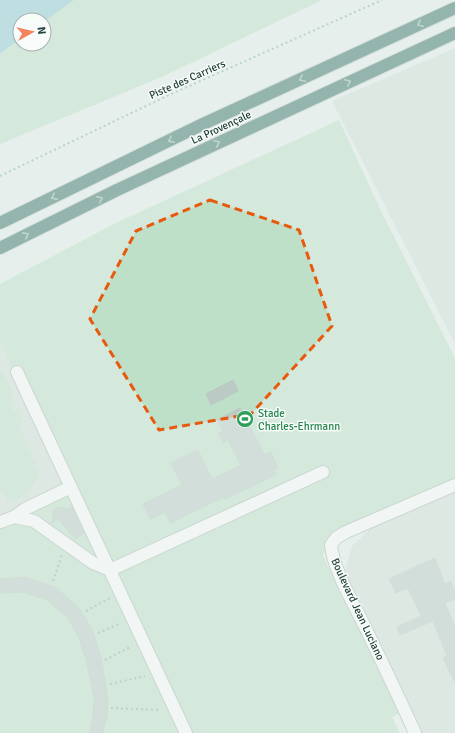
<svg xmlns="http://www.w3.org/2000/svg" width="455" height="733" font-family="Signika,sans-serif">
<rect width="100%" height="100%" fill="#e6efeb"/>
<!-- built -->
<path fill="#d4dfda" d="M 455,48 L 455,344 L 332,101 Z
M 0,342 L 66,486 L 0,517 Z
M 455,490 L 455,733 L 421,733 L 345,571 L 352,546 L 371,528 Z"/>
<!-- green -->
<path fill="#bfe0c8" d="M 74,0 L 322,0 L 164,76 L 0,144 L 0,54 L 20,39 L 20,44 L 44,44 L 44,22 Z
M 339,120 L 381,211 L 455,358 L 455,481 L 335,531 L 329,538 L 323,555 L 341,595 L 374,657 L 399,714 L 392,717 L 400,733 L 0,733 L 0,517 L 66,486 L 0,342 L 0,284 L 114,224 Z
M 0,371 C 11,382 14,396 12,411 L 17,413 L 19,406 L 21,421 L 19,432 L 24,434 L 23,440 L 29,442 L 27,450 L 32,451 L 30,458 L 36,460 L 34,468 L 39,469 C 36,488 24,499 6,502 L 5,492 L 0,492 Z"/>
<!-- water -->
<path fill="#8ec9d4" d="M 0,0 L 74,0 L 44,22 L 44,20 L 20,20 L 20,39 L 0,54 Z"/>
<!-- building -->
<path fill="#bbcac4" stroke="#b8c9c2" d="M 233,380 L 238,391 L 211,405 L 206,394 Z
M 240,408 L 265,455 L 271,452 L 278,468 L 274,471 L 276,475 L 225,499 L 224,497 L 170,523 L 165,512 L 150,519 L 143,504 L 182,485 L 171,463 L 198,450 L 212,479 L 241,465 L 228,440 L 223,443 L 218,434 L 223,431 L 217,420 Z
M 61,507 L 69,509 L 72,507 L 84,533 L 75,539 L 58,519 L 52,523 L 53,511 L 57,508 Z
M 435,558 L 445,584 L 451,581 L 455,592 L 455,599 L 445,603 L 455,627 L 455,683 L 443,658 L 447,656 L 433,621 L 400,635 L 397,627 L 421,616 L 408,588 L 396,593 L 389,579 Z
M 26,577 L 55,587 L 78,607 L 92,629 L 101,658 L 108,698 L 107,718 L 102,733 L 89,733 L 93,716 L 94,698 L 86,660 L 78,635 L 66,616 L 47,600 L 24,592 L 0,593 L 0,579 Z"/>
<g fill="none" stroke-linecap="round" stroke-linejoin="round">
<defs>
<path id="minor" d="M 17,372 L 186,733
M 14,517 L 25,509 L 71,487
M 0,522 L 14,517 L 34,521 L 93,563 L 110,570 L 323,472
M 415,733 C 399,697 382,662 365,627 C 354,604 333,569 331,545 L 336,538 L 346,532 L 455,485"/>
<path id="highway" d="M 0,223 L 203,124 L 455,8
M 0,248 L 117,190 L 455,33"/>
</defs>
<!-- minor casing -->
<use href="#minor" stroke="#a8b8b2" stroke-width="14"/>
<!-- highway casing -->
<use href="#highway" stroke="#c2cac8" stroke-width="14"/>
<!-- path -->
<path stroke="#86b3a5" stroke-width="2" stroke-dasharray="2 3" stroke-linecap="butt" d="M 0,176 L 169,95 L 382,0
M 53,581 L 62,555
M 86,611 L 110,598
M 98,633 L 121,623
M 105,660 L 132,646
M 110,684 L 145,676
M 111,708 L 161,710"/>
<!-- minor -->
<use href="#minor" stroke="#fff" stroke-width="12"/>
<!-- highway -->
<use href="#highway" stroke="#2f6f62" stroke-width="12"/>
</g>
<!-- one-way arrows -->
<defs><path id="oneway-chevron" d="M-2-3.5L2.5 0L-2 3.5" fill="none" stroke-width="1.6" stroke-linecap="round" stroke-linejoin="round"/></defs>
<g stroke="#93b5ae">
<use href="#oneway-chevron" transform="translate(420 24) rotate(155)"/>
<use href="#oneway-chevron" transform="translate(302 79) rotate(155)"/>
<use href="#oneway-chevron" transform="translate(348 82) rotate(-25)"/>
<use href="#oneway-chevron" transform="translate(171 140) rotate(154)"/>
<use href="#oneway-chevron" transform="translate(217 143) rotate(-25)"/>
<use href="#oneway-chevron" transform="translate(54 197) rotate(154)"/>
<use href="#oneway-chevron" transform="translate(100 199) rotate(-26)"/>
<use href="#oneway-chevron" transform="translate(26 235) rotate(-27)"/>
</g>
<!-- marked area -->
<path d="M0 0H455V733H0ZM 210,200 L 299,230 L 332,326 L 251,414 L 159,430 L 90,319 L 136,231 Z" fill="#e6efeb" fill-opacity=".55" fill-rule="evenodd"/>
<path fill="none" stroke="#e8590c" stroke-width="3" stroke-dasharray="8 5" stroke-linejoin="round" d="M 210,200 L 299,230 L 332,326 L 251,414 L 159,430 L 90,319 L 136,231 Z"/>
<!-- icons -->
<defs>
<symbol id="stadium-disc" viewBox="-11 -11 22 22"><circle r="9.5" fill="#2e9e5b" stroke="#f7fbf9"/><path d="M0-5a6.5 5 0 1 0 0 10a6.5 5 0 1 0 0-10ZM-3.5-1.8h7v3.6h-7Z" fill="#fff"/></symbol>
</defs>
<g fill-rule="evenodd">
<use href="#stadium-disc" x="235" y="409" width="20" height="20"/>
</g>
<g text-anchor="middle" stroke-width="3" stroke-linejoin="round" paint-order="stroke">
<!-- street labels -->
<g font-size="11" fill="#24423a" stroke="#f7fbf9">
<text transform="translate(187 79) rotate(-24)" y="4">Piste des Carriers</text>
<text transform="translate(221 127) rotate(-25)" y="4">La Provençale</text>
<text transform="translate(358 609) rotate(65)" y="4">Boulevard Jean Luciano</text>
</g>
<!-- leisure labels -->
<g font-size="11" fill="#27864d" stroke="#f7fbf9" text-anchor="start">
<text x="258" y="417">Stade<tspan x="258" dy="13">Charles-Ehrmann</tspan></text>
</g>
</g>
<!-- north arrow -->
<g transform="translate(32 32) rotate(82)"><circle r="19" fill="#f7fbf9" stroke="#a3b1ad"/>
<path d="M0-3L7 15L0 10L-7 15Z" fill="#f4845f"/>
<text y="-6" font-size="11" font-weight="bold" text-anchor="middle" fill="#24423a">N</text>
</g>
</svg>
